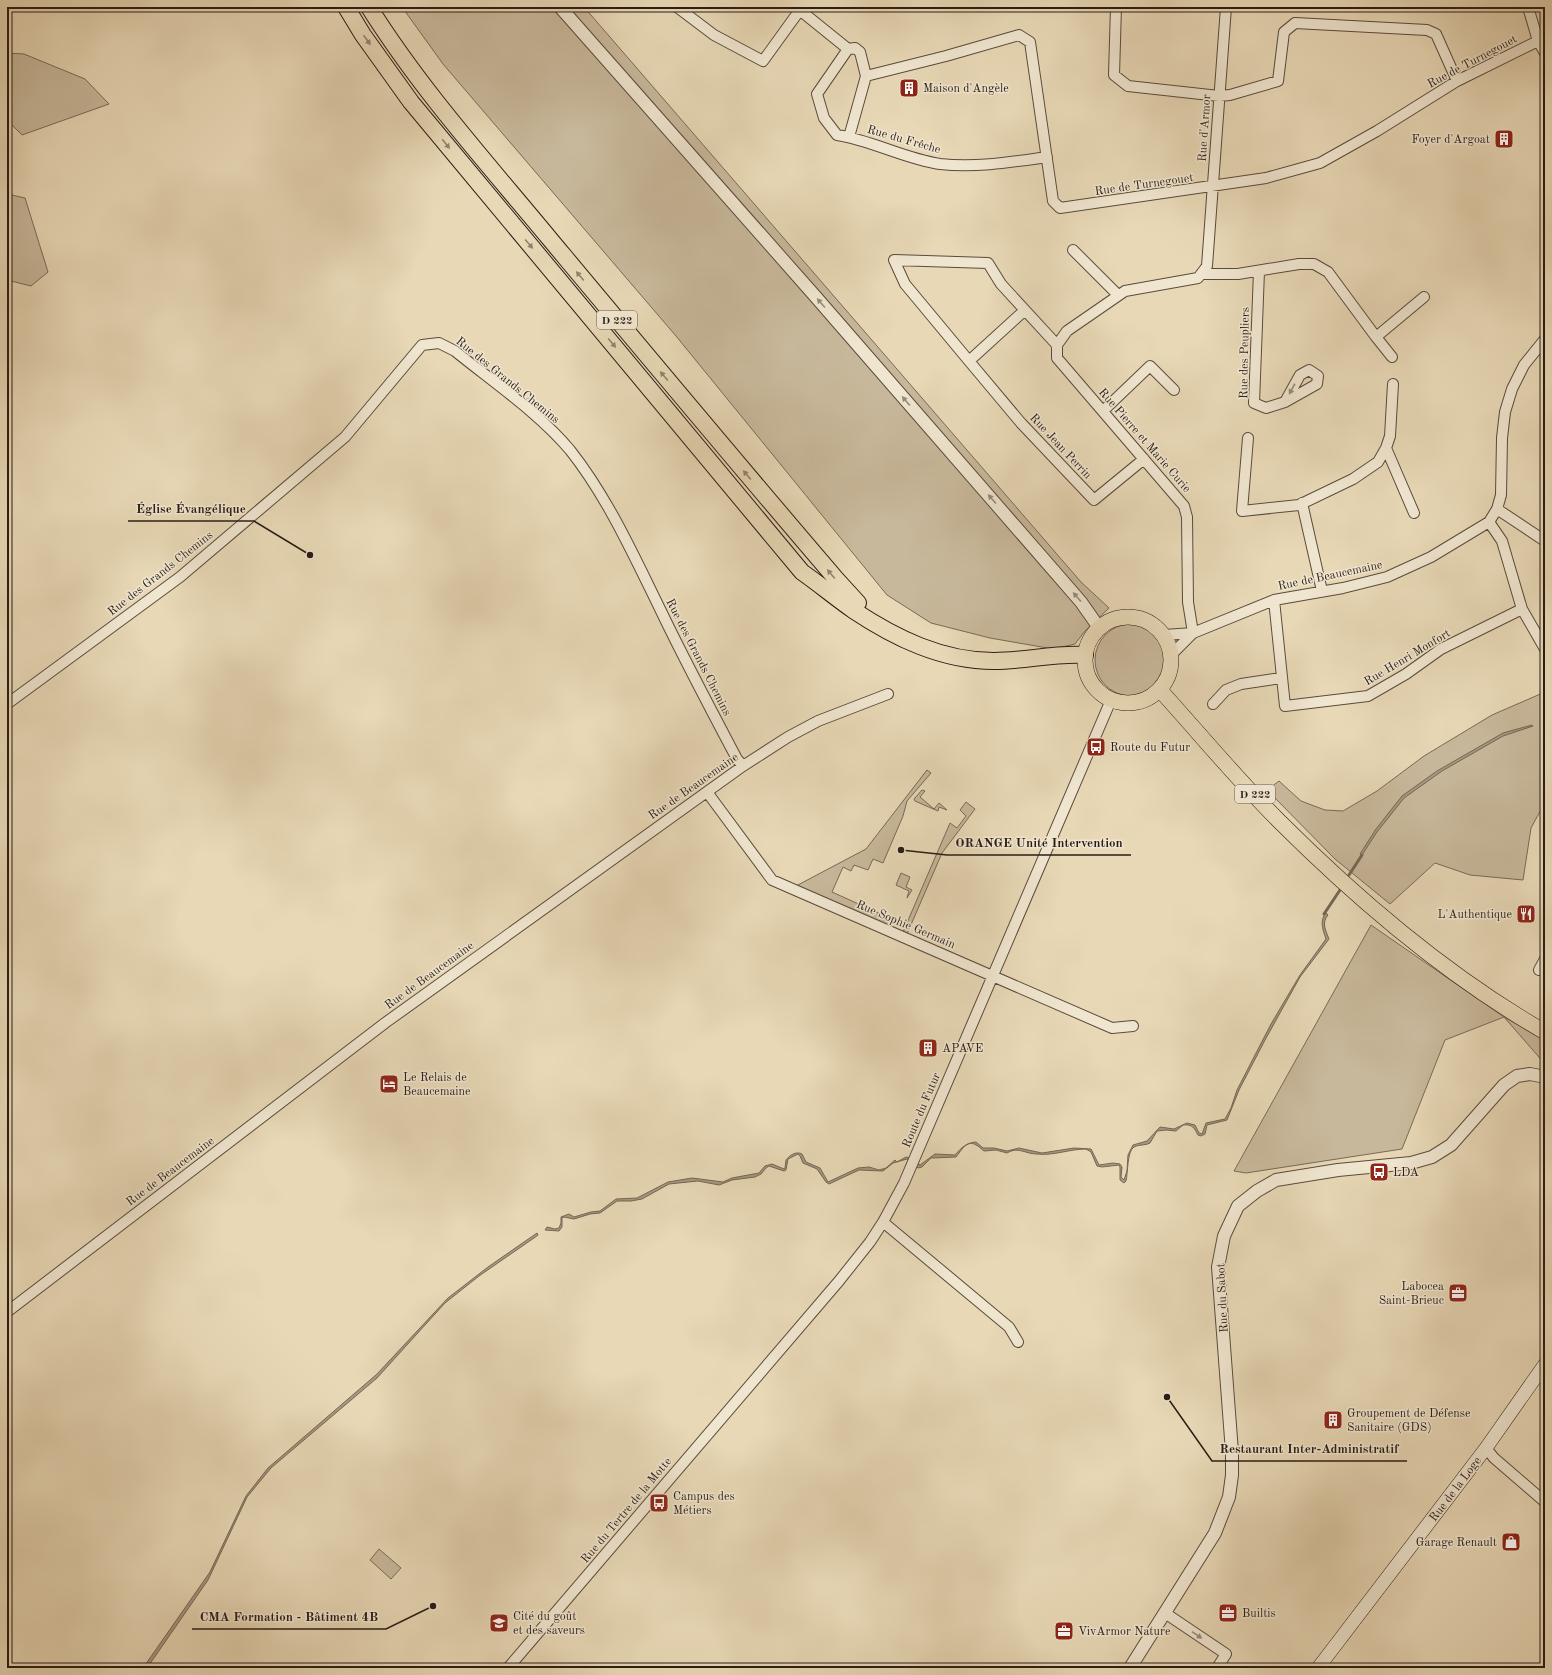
<svg xmlns="http://www.w3.org/2000/svg" width="1552" height="1675" font-family="'Old Standard TT',serif">
<rect width="100%" height="100%" fill="#e8d8b6"/>
<filter id="stains"><feTurbulence type="fractalNoise" baseFrequency=".005" numOctaves="4"/><feColorMatrix values="0 0 0 0 .2 0 0 0 0 .09 0 0 0 0 .02 0 0 0 .5 -.17"/></filter>
<radialGradient id="worn" r=".72"><stop offset=".6" stop-color="#630" stop-opacity="0"/><stop offset="1" stop-color="#630" stop-opacity=".3"/></radialGradient>
<!-- green -->
<path fill="#c8b89b" stroke="#786a58" d="M 402,7 L 584,7 L 1081,582 L 1109,608 L 1085,631 L 1075,644 L 1053,649 L 990,638 L 931,623 L 887,595 L 676,336 L 443,64 Z
M 7,53 L 24,54 L 85,79 L 109,104 L 22,135 L 7,120 Z
M 7,194 L 25,198 L 48,272 L 31,286 L 7,280 Z
M1095 660a36 36 0 1 1 72 0a36 36 0 1 1-72 0Z
M 1545,692 L 1545,806 L 1543,806 L 1531,828 L 1523,880 L 1470,875 L 1435,863 L 1390,904 L 1335,859 L 1267,790 L 1279,781 L 1301,801 L 1325,810 L 1343,811 L 1377,791 L 1424,756 L 1492,715 Z
M 927,770 L 931,773 L 907,801 L 903,816 L 883,863 L 873,859 L 868,870 L 854,865 L 851,871 L 843,867 L 832,892 L 894,920 L 892,925 L 887,925 L 796,886 L 866,849 Z
M 922,790 L 925,791 L 920,797 L 934,809 L 939,803 L 947,810 L 939,807 L 938,811 L 915,801 L 914,799 Z
M 966,802 L 975,809 L 942,853 L 907,934 L 903,932 L 950,823 L 957,828 L 966,816 L 960,810 Z
M 901,873 L 910,877 L 906,887 L 912,890 L 907,898 L 909,891 L 896,885 Z
M 1371,925 L 1504,1017 L 1545,1040 L 1545,1064 L 1504,1017 L 1445,1040 L 1402,1149 L 1246,1173 L 1234,1171 Z
M 379,1549 L 401,1568 L 391,1579 L 370,1560 Z"/>
<!-- water -->
<path fill="#a7987f" stroke="#756655" d="M 1532,725 L 1533,726 L 1503,736 L 1442,771 L 1404,798 L 1377,832 L 1362,855 L 1360,854 L 1376,829 L 1402,796 L 1437,771 L 1503,733 Z
M 1326,913 L 1328,915 C 1321,923 1326,931 1329,939 L 1300,977 L 1265,1040 L 1239,1090 L 1227,1120 L 1207,1125 L 1205,1134 L 1201,1136 L 1198,1135 C 1194,1128 1193,1124 1183,1125 L 1176,1131 L 1166,1130 L 1157,1131 L 1150,1143 C 1145,1146 1139,1144 1134,1147 C 1127,1151 1128,1173 1126,1181 L 1124,1183 L 1120,1180 L 1120,1167 L 1119,1165 L 1102,1167 L 1097,1166 L 1091,1152 L 1086,1149 C 1070,1149 1053,1156 1037,1154 C 1025,1154 1018,1146 1007,1153 L 996,1150 L 984,1151 C 981,1149 979,1146 976,1145 C 967,1139 961,1151 956,1157 L 931,1158 L 922,1167 L 918,1168 L 907,1159 L 893,1163 L 883,1171 L 859,1170 L 829,1184 L 826,1182 L 817,1169 L 803,1163 L 800,1156 L 798,1154 L 788,1159 L 786,1170 L 784,1171 L 769,1166 L 766,1168 L 761,1174 L 755,1177 L 732,1180 L 719,1185 L 698,1181 L 669,1184 L 642,1199 L 631,1201 L 617,1201 L 600,1213 L 590,1214 L 574,1219 L 564,1217 L 562,1218 L 562,1227 L 559,1231 L 545,1230 L 547,1227 L 555,1229 L 559,1228 L 561,1223 L 561,1217 L 569,1214 L 574,1217 L 591,1212 L 600,1211 L 616,1199 L 637,1198 L 668,1182 L 692,1178 L 723,1182 L 732,1178 L 759,1173 L 765,1166 L 772,1164 L 784,1169 L 785,1168 L 786,1160 C 790,1155 796,1151 802,1154 L 806,1162 L 820,1168 L 828,1182 L 858,1168 L 869,1167 L 879,1170 L 886,1168 L 895,1160 L 897,1162 L 906,1157 L 911,1158 L 920,1165 L 935,1154 L 955,1155 C 962,1147 966,1143 976,1142 L 983,1148 L 994,1148 L 1007,1151 L 1019,1148 L 1042,1153 L 1074,1148 L 1091,1149 L 1099,1165 L 1113,1163 L 1120,1164 L 1122,1167 L 1121,1177 L 1124,1180 L 1127,1171 L 1128,1155 L 1133,1145 L 1147,1141 L 1160,1127 L 1174,1129 L 1187,1123 L 1195,1125 L 1199,1133 L 1202,1134 L 1206,1123 L 1225,1119 L 1231,1108 L 1237,1090 L 1271,1024 L 1300,975 L 1326,939 C 1323,930 1319,921 1326,913 Z
M 537,1233 L 538,1235 L 534,1238 L 479,1276 L 445,1303 L 377,1378 L 271,1468 L 247,1497 L 208,1580 L 147,1668 L 143,1668 L 210,1572 L 246,1496 L 268,1468 L 377,1374 L 448,1298 L 488,1267 Z"/>
<g fill="none" stroke-linecap="round" stroke-linejoin="round">
<!-- stream -->
<path stroke="#756655" stroke-width="3" d="M 1349,875 L 1362,855
M 1324,914 L 1340,890"/>
<defs>
<path id="minor" d="M 677,7 L 714,35 L 763,61 L 802,7
M 796,7 L 848,49 L 817,94 L 824,118 L 837,135 C 871,140 905,159 940,164 C 976,168 1012,162 1047,157
M 1116,7 L 1114,75 L 1128,86 L 1219,96 L 1230,95 L 1278,81 L 1284,32 L 1295,23 L 1427,30 L 1436,34 L 1457,81
M 1528,7 L 1538,41 L 1545,53
M 848,49 L 855,48 L 860,52 L 866,76 L 849,137
M 866,76 L 946,56 L 1019,35 L 1030,42 L 1053,201 L 1060,208 L 1266,178 L 1320,163 L 1377,131 L 1457,81 L 1538,41
M 1073,250 L 1118,295
M 1259,271 L 1254,403 L 1266,408 L 1285,402 L 1317,384 L 1318,376 L 1309,370 L 1300,375 L 1285,402
M 1201,274 L 1238,274 L 1299,264 L 1314,264 L 1328,272 L 1376,337 L 1424,297
M 1025,310 L 969,361 L 905,284 L 894,260 L 988,263 L 1001,284 L 1057,345
M 1376,337 L 1392,357
M 1057,345 L 1067,331 L 1125,291 L 1198,278 L 1207,266 L 1226,7
M 1057,345 L 1057,358 L 1184,506 L 1187,517 L 1188,602 L 1193,633
M 969,361 L 1021,423 L 1094,500 L 1144,459
M 1103,411 L 1150,366 L 1174,390
M 1248,438 L 1242,511 L 1299,505 L 1353,479 L 1378,462 L 1386,448 L 1390,436 L 1393,384
M 1386,448 L 1414,513
M 1302,503 L 1322,591
M 1497,509 L 1545,541
M 1489,522 L 1502,541 L 1522,609 L 1545,649
M 1274,600 L 1285,706 L 1368,696 L 1406,674 L 1441,649 L 1522,609
M 1164,635 L 1193,633 L 1274,600 L 1343,588 L 1387,577 L 1431,557 L 1489,522 L 1497,509 L 1501,495 L 1502,438 L 1505,412 L 1512,389 L 1524,365 L 1545,339
M 1171,655 L 1193,633
M 7,704 L 180,577 L 345,437 L 422,345 L 439,343 L 455,351 C 493,382 539,413 570,450 C 608,498 634,556 661,611 C 685,661 711,710 737,759 L 743,766
M 1213,704 L 1226,690 L 1241,684 L 1281,678
M 707,792 L 772,880 L 1112,1028 L 1133,1026
M 1539,970 L 1545,959
M 883,1222 L 1009,1327 L 1018,1342
M 7,1312 L 385,1023 L 743,766 L 788,737 L 818,721 L 888,694
M 1486,1448 L 1494,1458 L 1545,1502
M 1165,1613 L 1226,1654 L 1217,1668
M 508,1668 L 839,1281 L 870,1242 L 883,1222 L 904,1183 L 1111,700"/>
<path id="tertiary" d="M 560,7 L 815,296 L 1081,602 L 1100,629
M 1130,1668 L 1215,1533 L 1229,1497 L 1232,1475 L 1232,1452 L 1218,1267 L 1224,1236 L 1238,1206 L 1257,1191 L 1276,1180 L 1338,1170 L 1411,1163 L 1432,1157 L 1451,1145 L 1504,1085 L 1517,1076 L 1530,1074 L 1545,1077"/>
<path id="secondary" d="M 1318,1668 L 1486,1448 L 1545,1364"/>
<path id="primary" d="M1085 660a43 43 0 1 1 86 0a43 43 0 1 1-86 0Z
M 1160,690 C 1199,733 1237,779 1278,820 C 1358,900 1447,976 1545,1032"/>
<path id="trunk" d="M 346,7 L 363,35 L 411,102 L 802,572 C 819,584 836,598 853,610 C 895,638 942,661 994,661 C 1025,661 1054,653 1085,655
M 369,7 C 421,90 487,163 549,238 C 645,353 740,467 837,580 L 858,603"/>
</defs>
<!-- minor casing -->
<use href="#minor" stroke="#594b3d" stroke-width="12"/>
<!-- tertiary casing -->
<use href="#tertiary" stroke="#594b3d" stroke-width="14"/>
<!-- secondary casing -->
<use href="#secondary" stroke="#291c15" stroke-width="14"/>
<!-- primary casing -->
<use href="#primary" stroke="#291c15" stroke-width="16"/>
<!-- trunk casing -->
<use href="#trunk" stroke="#291c15" stroke-width="18"/>
<!-- minor -->
<use href="#minor" stroke="#f0e6d0" stroke-width="10"/>
<!-- tertiary -->
<use href="#tertiary" stroke="#f0e6d0" stroke-width="12"/>
<!-- secondary -->
<use href="#secondary" stroke="#f0e6d0" stroke-width="13"/>
<!-- primary -->
<use href="#primary" stroke="#e8d8b6" stroke-width="15"/>
<!-- trunk -->
<use href="#trunk" stroke="#e8d8b6" stroke-width="16"/>
</g>
<!-- one-way arrows -->
<defs><path id="oneway-solid" d="M-6-.8H1V-3.2L6.5 0L1 3.2V.8H-6Z"/></defs>
<g fill="#92836e">
<use href="#oneway-solid" transform="translate(367 40) rotate(54)"/>
<use href="#oneway-solid" transform="translate(446 144) rotate(51)"/>
<use href="#oneway-solid" transform="translate(529 244) rotate(50)"/>
<use href="#oneway-solid" transform="translate(580 276) rotate(-130)"/>
<use href="#oneway-solid" transform="translate(612 343) rotate(50)"/>
<use href="#oneway-solid" transform="translate(664 376) rotate(-130)"/>
<use href="#oneway-solid" transform="translate(747 475) rotate(-130)"/>
<use href="#oneway-solid" transform="translate(831 574) rotate(-130)"/>
</g>
<g fill="#968b7c">
<use href="#oneway-solid" transform="translate(821 303) rotate(-131)"/>
<use href="#oneway-solid" transform="translate(1292 389) rotate(119)"/>
<use href="#oneway-solid" transform="translate(906 401) rotate(-131)"/>
<use href="#oneway-solid" transform="translate(992 499) rotate(-131)"/>
<use href="#oneway-solid" transform="translate(1077 597) rotate(-131)"/>
<use href="#oneway-solid" transform="translate(1197 1635) rotate(34)"/>
</g>
<!-- icons -->
<defs>
<symbol id="building-square" viewBox="-11 -11 22 22"><rect x="-9" y="-9" width="18" height="18" rx="4" fill="#8f2418" stroke="#f0e6d0"/><path d="M-4-6H4V6H1V3H-1V6H-4ZM-2.5-4.3h1.7v1.8h-1.7ZM.8-4.3h1.7v1.8H.8ZM-2.5-1h1.7V.8h-1.7ZM.8-1h1.7V.8H.8Z" fill="#fff"/></symbol>
<symbol id="bus-square" viewBox="-11 -11 22 22"><rect x="-9" y="-9" width="18" height="18" rx="4" fill="#8f2418" stroke="#f0e6d0"/><path d="M-5-6H5V4H4V6H2V4H-2V6H-4V4H-5ZM-3.5-4V0h7V-4ZM-3.5 1.2v1.5H-2V1.2ZM2 1.2v1.5H3.5V1.2Z" fill="#fff"/></symbol>
<symbol id="restaurant-square" viewBox="-11 -11 22 22"><rect x="-9" y="-9" width="18" height="18" rx="4" fill="#8f2418" stroke="#f0e6d0"/><path d="M-5-6h1v4h1v-4h1v4h1v-4h1v5L-1.5 .5V6h-2V.5L-5-1ZM5-6V6H3V1.5H1.5Q1.5-4 5-6Z" fill="#fff"/></symbol>
<symbol id="hotel-square" viewBox="-11 -11 22 22"><rect x="-9" y="-9" width="18" height="18" rx="4" fill="#8f2418" stroke="#f0e6d0"/><path d="M-6-4.5h1.5V1H6V5H4.5V3h-9V5H-6ZM-4 0a1.8 1.8 0 1 1 3.6 0ZM.5 0V-2.5h3Q6-2.5 6 0Z" fill="#fff"/></symbol>
<symbol id="office-square" viewBox="-11 -11 22 22"><rect x="-9" y="-9" width="18" height="18" rx="4" fill="#8f2418" stroke="#f0e6d0"/><path d="M-6-3h4V-5.5h4V-3h4V5H-6ZM-1-4.5V-3h2v-1.5ZM-6 0V1H6V0Z" fill="#fff"/></symbol>
<symbol id="shop-square" viewBox="-11 -11 22 22"><rect x="-9" y="-9" width="18" height="18" rx="4" fill="#8f2418" stroke="#f0e6d0"/><path d="M-5-2.5h2.3a2.7 3.5 0 0 1 5.4 0H5L5.5 6h-11ZM-1.5-2.5h3a1.5 2.3 0 0 0-3 0Z" fill="#fff"/></symbol>
<symbol id="university-square" viewBox="-11 -11 22 22"><rect x="-9" y="-9" width="18" height="18" rx="4" fill="#8f2418" stroke="#f0e6d0"/><path d="M0-5L7-2L0 1L-7-2ZM-4 1L0 2.5L4 1V4Q0 6-4 4Z" fill="#fff"/></symbol>
</defs>
<g fill-rule="evenodd">
<use href="#building-square" x="898" y="77" width="22" height="22"/>
<use href="#building-square" x="1493" y="128" width="22" height="22"/>
<use href="#bus-square" x="1085" y="736" width="22" height="22"/>
<use href="#restaurant-square" x="1515" y="903" width="22" height="22"/>
<use href="#building-square" x="917" y="1037" width="22" height="22"/>
<use href="#hotel-square" x="378" y="1073" width="22" height="22"/>
<use href="#bus-square" x="1368" y="1161" width="22" height="22"/>
<use href="#office-square" x="1447" y="1282" width="22" height="22"/>
<use href="#building-square" x="1322" y="1409" width="22" height="22"/>
<use href="#bus-square" x="648" y="1492" width="22" height="22"/>
<use href="#shop-square" x="1500" y="1531" width="22" height="22"/>
<use href="#office-square" x="1217" y="1602" width="22" height="22"/>
<use href="#university-square" x="488" y="1612" width="22" height="22"/>
<use href="#office-square" x="1053" y="1620" width="22" height="22"/>
</g>
<g text-anchor="middle" stroke-width="3" stroke-linejoin="round" paint-order="stroke">
<!-- shield labels -->
<g fill="#f0e6d0" stroke="#65594d" stroke-width="1">
<rect x="597" y="311" width="40" height="18" rx="3"/>
<rect x="1235" y="785" width="40" height="18" rx="3"/>
</g>
<g font-size="11" font-weight="bold" fill="#291c15">
<text x="617" y="324">D 222</text>
<text x="1255" y="798">D 222</text>
</g>
<!-- street labels -->
<g font-size="12" fill="#291c15" stroke="#f0e6d0">
<text transform="translate(1472 61) rotate(-28)" y="4">Rue de Turnegouet</text>
<text transform="translate(1204 128) rotate(-86)" y="4">Rue d'Armor</text>
<text transform="translate(904 139) rotate(16)" y="4">Rue du Frêche</text>
<text transform="translate(1144 184) rotate(-8)" y="4">Rue de Turnegouet</text>
<text transform="translate(1244 353) rotate(-89)" y="4">Rue des Peupliers</text>
<text transform="translate(508 380) rotate(39)" y="4">Rue des Grands Chemins</text>
<text transform="translate(1145 440) rotate(49)" y="4">Rue Pierre et Marie Curie</text>
<text transform="translate(1061 446) rotate(47)" y="4">Rue Jean Perrin</text>
<text transform="translate(160 573) rotate(-38)" y="4">Rue des Grands Chemins</text>
<text transform="translate(1330 575) rotate(-12)" y="4">Rue de Beaucemaine</text>
<text transform="translate(699 657) rotate(63)" y="4">Rue des Grands Chemins</text>
<text transform="translate(1407 657) rotate(-31)" y="4">Rue Henri Monfort</text>
<text transform="translate(693 786) rotate(-35)" y="4">Rue de Beaucemaine</text>
<text transform="translate(906 924) rotate(23)" y="4">Rue Sophie Germain</text>
<text transform="translate(429 975) rotate(-36)" y="4">Rue de Beaucemaine</text>
<text transform="translate(921 1110) rotate(-67)" y="4">Route du Futur</text>
<text transform="translate(170 1171) rotate(-37)" y="4">Rue de Beaucemaine</text>
<text transform="translate(1222 1298) rotate(-93)" y="4">Rue du Sabot</text>
<text transform="translate(1455 1489) rotate(-53)" y="4">Rue de la Loge</text>
<text transform="translate(626 1510) rotate(-50)" y="4">Rue du Tertre de la Motte</text>
</g>
<!-- poi labels -->
<g font-size="12" fill="#291c15" stroke="#f0e6d0" text-anchor="start">
<text x="923" y="92">Maison d'Angèle</text>
<text x="1490" y="143" text-anchor="end">Foyer d'Argoat</text>
<text x="1110" y="751">Route du Futur</text>
<text x="1512" y="918" text-anchor="end">L'Authentique</text>
<text x="942" y="1052">APAVE</text>
<text x="403" y="1081">Le Relais de<tspan x="403" dy="14">Beaucemaine</tspan></text>
<text x="1393" y="1176">LDA</text>
<text x="1444" y="1290" text-anchor="end">Labocea<tspan x="1444" dy="14">Saint-Brieuc</tspan></text>
<text x="1347" y="1417">Groupement de Défense<tspan x="1347" dy="14">Sanitaire (GDS)</tspan></text>
<text x="673" y="1500">Campus des<tspan x="673" dy="14">Métiers</tspan></text>
<text x="1497" y="1546" text-anchor="end">Garage Renault</text>
<text x="1242" y="1617">Builtis</text>
<text x="513" y="1620">Cité du goût<tspan x="513" dy="14">et des saveurs</tspan></text>
<text x="1078" y="1635">VivArmor Nature</text>
</g>
</g>
<!-- callouts -->
<path fill="none" stroke="#291c15" stroke-width="1.5" d="M310 555L254 521H128M901 850L947 855H1131M1167 1397L1212 1461H1407M433 1606L386 1629H192"/>
<g fill="#291c15" stroke="#f0e6d0" stroke-width="1.5">
<circle cx="310" cy="555" r="4"/>
<circle cx="901" cy="850" r="4"/>
<circle cx="1167" cy="1397" r="4"/>
<circle cx="433" cy="1606" r="4"/>
</g>
<g font-size="13" text-anchor="middle" font-weight="bold" fill="#291c15" stroke="#f0e6d0" stroke-width="3" stroke-linejoin="round" paint-order="stroke">
<text x="191" y="513">Église Évangélique</text>
<text x="1039" y="847">ORANGE Unité Intervention</text>
<text x="1309" y="1453">Restaurant Inter-Administratif</text>
<text x="289" y="1621">CMA Formation - Bâtiment 4B</text>
</g>
<!-- margin -->
<rect width="1552" height="1675" fill="none" stroke="#e8d8b6" stroke-width="24"/>
<rect x="8" y="8" width="1536" height="1659" fill="none" stroke="#291c15" stroke-width="2"/>
<rect x="12" y="12" width="1528" height="1651" fill="none" stroke="#291c15"/>
<rect width="100%" height="100%" filter="url(#stains)"/>
<rect width="100%" height="100%" fill="url(#worn)"/>
</svg>
